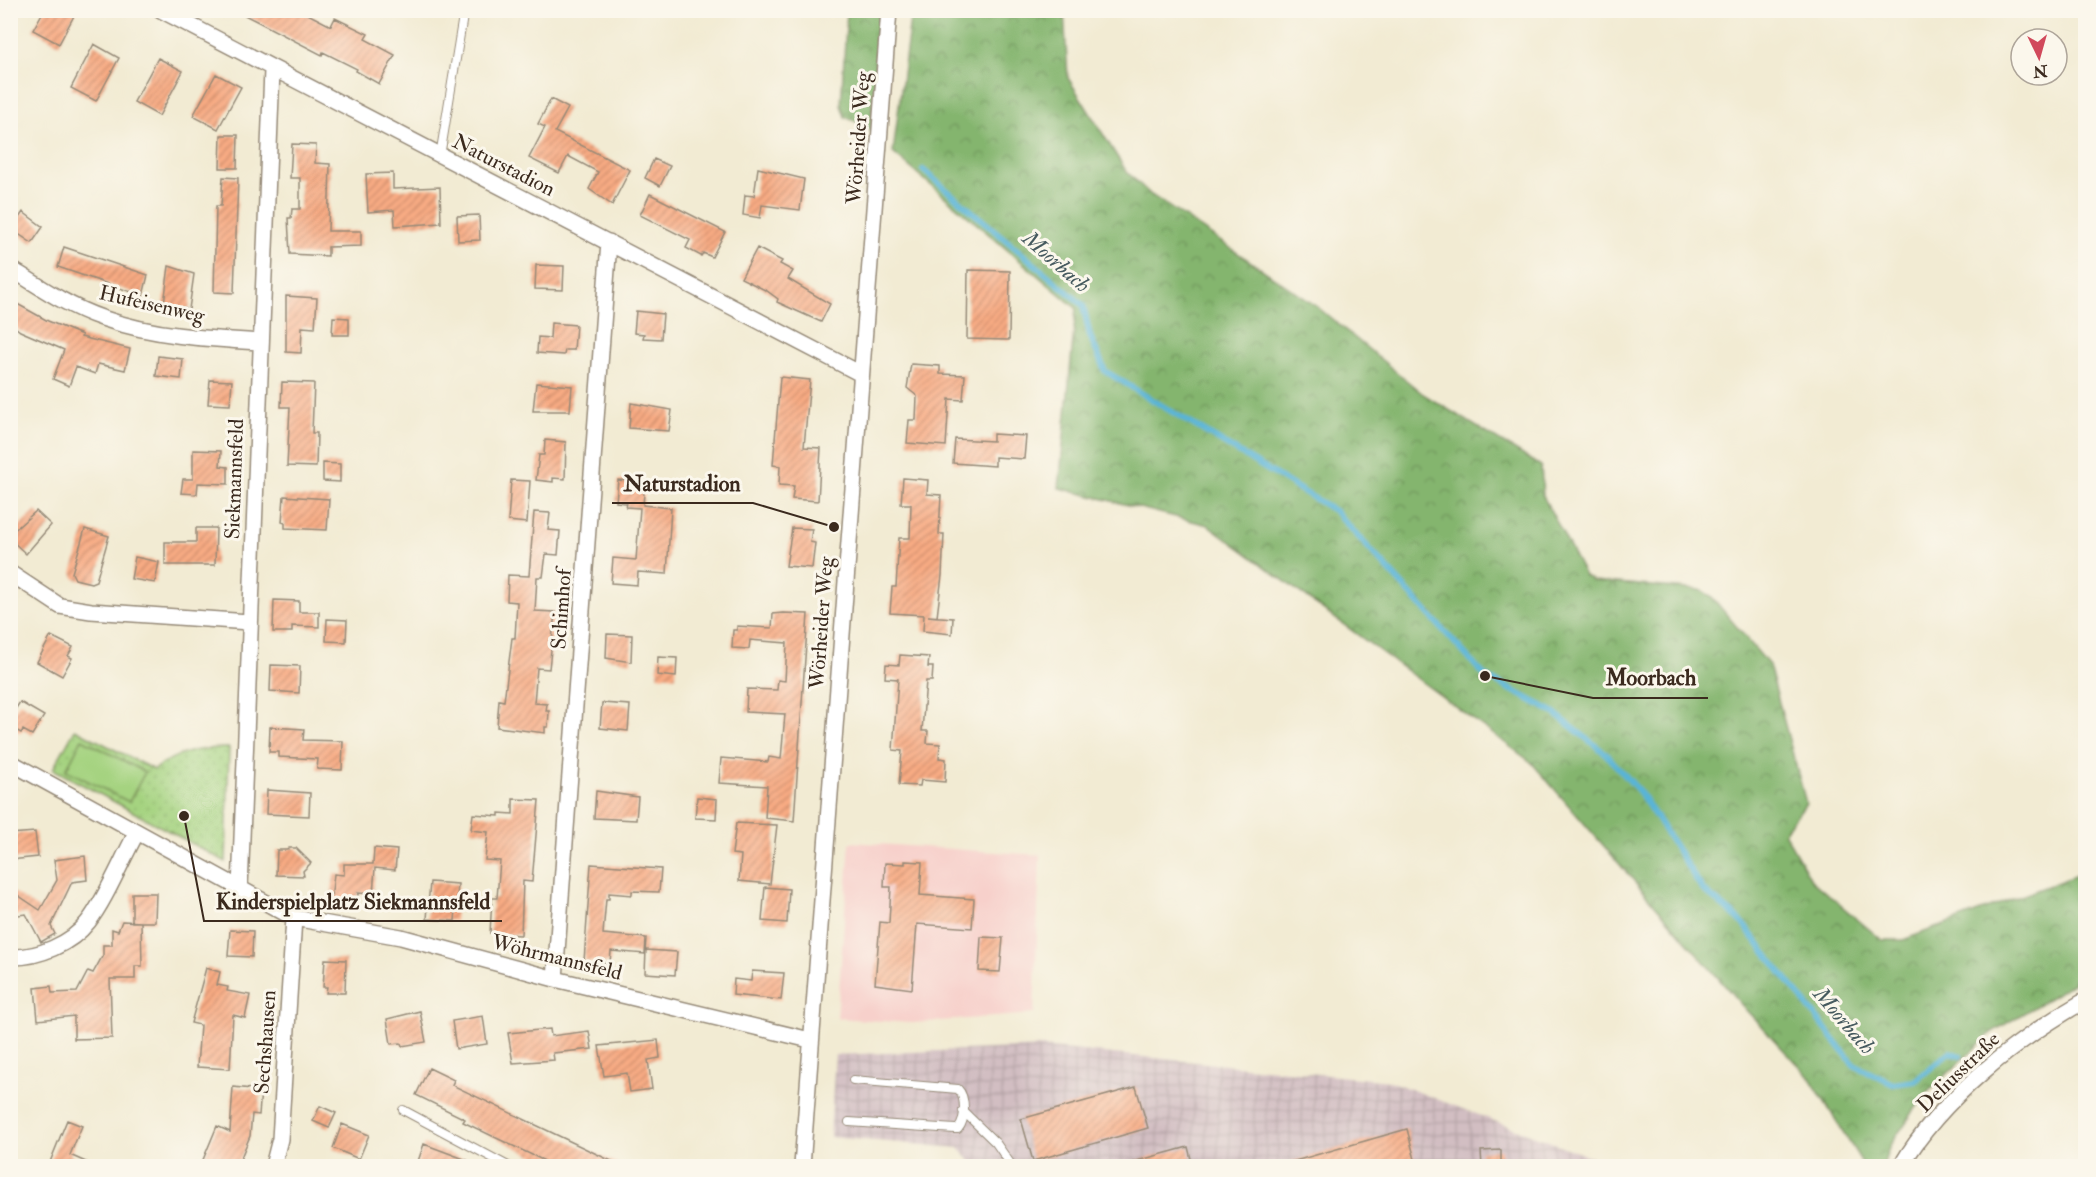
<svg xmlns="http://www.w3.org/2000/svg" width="2096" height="1177" font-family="'IM FELL Double Pica',serif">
<defs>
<pattern id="industrial-grid" width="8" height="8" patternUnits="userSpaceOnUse" patternTransform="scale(1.5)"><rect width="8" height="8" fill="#d2bec2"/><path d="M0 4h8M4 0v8" fill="none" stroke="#b5a3a6"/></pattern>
<pattern id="grass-dots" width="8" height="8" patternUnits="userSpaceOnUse" patternTransform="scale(1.5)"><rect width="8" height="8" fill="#a5d380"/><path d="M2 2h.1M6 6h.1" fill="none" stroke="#8fb56e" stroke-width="1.8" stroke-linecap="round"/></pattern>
<pattern id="forest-crowns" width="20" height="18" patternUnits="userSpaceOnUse" patternTransform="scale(1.5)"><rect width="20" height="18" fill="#84b56e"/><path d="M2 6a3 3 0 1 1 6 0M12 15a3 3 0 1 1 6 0" fill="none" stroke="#6d935a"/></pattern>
<pattern id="building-hatch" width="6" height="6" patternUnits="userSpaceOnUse" patternTransform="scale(1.5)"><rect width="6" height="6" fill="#f8ab83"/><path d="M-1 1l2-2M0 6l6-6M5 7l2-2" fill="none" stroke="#ca8b6b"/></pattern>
</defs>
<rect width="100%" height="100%" fill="#fbf7ec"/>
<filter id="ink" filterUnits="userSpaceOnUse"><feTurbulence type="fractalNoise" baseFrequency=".0167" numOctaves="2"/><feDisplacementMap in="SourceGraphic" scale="12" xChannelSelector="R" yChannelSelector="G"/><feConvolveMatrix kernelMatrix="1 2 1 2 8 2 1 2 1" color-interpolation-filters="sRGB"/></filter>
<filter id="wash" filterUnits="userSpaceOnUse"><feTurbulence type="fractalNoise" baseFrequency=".008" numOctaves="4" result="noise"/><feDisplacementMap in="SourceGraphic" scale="24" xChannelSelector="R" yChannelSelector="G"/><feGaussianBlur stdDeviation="1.35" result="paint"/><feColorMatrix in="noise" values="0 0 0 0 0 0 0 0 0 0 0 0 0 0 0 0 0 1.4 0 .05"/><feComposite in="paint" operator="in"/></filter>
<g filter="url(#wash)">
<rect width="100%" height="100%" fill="#f2ebd3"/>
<!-- built -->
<path fill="#f7d0cb" d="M 850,842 L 1040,855 L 1034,1014 L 912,1023 L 837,1018 Z"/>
<!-- industrial -->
<path fill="url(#industrial-grid)" d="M 1042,1047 L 1389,1081 L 1614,1166 L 975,1166 L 959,1148 L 830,1137 L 835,1055 Z"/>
<!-- grass -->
<path fill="url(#grass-dots)" stroke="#707e4f" stroke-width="1.5" d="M 75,729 L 154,770 C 177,751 200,748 229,748 L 226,862 L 53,769 Z"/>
<!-- forest -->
<path fill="url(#forest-crowns)" stroke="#607046" stroke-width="1.5" d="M 847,11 L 879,11 L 871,132 L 862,124 L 845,117 L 841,105 Z
M 911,11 L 1064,11 L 1068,78 L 1126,171 L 1150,194 L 1315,305 L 1423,394 L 1541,466 L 1543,496 L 1585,576 L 1593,581 L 1700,590 L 1711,596 L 1769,665 L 1806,803 L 1784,832 L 1812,881 L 1882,940 L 1903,940 L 2085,872 L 2085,974 L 2056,994 L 1992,1032 L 1925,1095 L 1890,1145 L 1883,1166 L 1864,1166 L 1810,1078 L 1746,1010 L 1531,762 L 1208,525 L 1059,488 L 1076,308 L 893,153 Z"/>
<!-- pitch -->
<path fill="#a5d380" stroke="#707e4f" stroke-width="1.5" d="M 82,739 L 145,772 L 129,802 L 66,770 Z"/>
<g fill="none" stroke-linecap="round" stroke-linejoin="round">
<!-- stream -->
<path stroke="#59b4d7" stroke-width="6" d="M 923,170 L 1083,305 L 1090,336 L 1105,371 L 1335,511 L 1485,676 L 1553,712 L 1605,753 L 1639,791 L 1703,890 L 1739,919 L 1854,1065 L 1893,1084 L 1915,1081 L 1950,1052 L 1960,1056"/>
</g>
<g id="blocks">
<!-- building -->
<path fill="url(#building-hatch)" d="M 44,10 L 77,10 L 59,44 L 33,30 Z
M 235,10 L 300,10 L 331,26 L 335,18 L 368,34 L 365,39 L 395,55 L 379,84 L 356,71 L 357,69 L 323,52 L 322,55 Z
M 94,44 L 119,58 L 96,101 L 71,88 Z
M 158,58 L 183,71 L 159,116 L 134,102 Z
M 216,74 L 241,87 L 218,129 L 193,116 Z
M 551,99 L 568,108 L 555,132 L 630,170 L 612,205 L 589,189 L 598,172 L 568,156 L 559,173 L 529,158 L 545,127 L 538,124 Z
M 221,135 L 238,135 L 237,168 L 220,168 Z
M 292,144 L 316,145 L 315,163 L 330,164 L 328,231 L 361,231 L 361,246 L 328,247 L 328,256 L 290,254 L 288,218 L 291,218 L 292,209 L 300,209 L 300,178 L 290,178 Z
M 654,159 L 670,166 L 660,186 L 645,178 Z
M 758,168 L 804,179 L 800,210 L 762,205 L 760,218 L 743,215 L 745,195 L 754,196 Z
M 393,173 L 393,189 L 440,187 L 441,223 L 395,226 L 394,210 L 368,212 L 366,174 Z
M 223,177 L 238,178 L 234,293 L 214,292 L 216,206 L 221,206 Z
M 650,194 L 725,232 L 712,257 L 703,253 L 701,256 L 686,248 L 690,240 L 640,215 Z
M 23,212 L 43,227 L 32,243 L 11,229 Z
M 479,215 L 480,240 L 458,241 L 457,216 Z
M 64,247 L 148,275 L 143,296 L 58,267 Z
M 757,248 L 782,261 L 780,264 L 793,271 L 788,279 L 830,304 L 821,322 L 777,302 L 778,299 L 767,291 L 741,278 Z
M 536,265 L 564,266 L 563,290 L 535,289 Z
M 169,266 L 194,274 L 189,309 L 164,304 Z
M 968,270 L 1010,271 L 1009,340 L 967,339 Z
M 286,296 L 317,298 L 315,328 L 302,327 L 301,353 L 286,352 Z
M 10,300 L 48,321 L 82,335 L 81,337 L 130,349 L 125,370 L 98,364 L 95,374 L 76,367 L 69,386 L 53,379 L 64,350 L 20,331 L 10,323 Z
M 636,311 L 663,314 L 661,339 L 643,338 L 644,334 L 634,333 Z
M 333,317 L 349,318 L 349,335 L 332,335 Z
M 551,323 L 576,325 L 574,350 L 565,350 L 564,355 L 537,353 L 538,337 L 550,338 Z
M 158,356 L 183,359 L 181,379 L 156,376 Z
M 911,364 L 940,366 L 940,374 L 965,375 L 963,400 L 949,399 L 946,446 L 907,443 L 909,420 L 916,420 L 917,396 L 907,388 Z
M 780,377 L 810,380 L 804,447 L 821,448 L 818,501 L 792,499 L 794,486 L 779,485 L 780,466 L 773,465 Z
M 210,380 L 232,381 L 230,405 L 208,404 Z
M 282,382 L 314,383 L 312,433 L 317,433 L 316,467 L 287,466 L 290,407 L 281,407 Z
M 536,383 L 572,386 L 570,411 L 533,411 Z
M 631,403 L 672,410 L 669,431 L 629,428 Z
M 993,434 L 1026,436 L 1024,459 L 995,457 L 995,466 L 953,463 L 955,439 L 993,441 Z
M 545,440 L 566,442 L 565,479 L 553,478 L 553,482 L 536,480 L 539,455 L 544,455 Z
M 193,450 L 221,451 L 220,466 L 228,467 L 228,484 L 198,483 L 197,494 L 181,493 L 183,479 L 193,479 Z
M 323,463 L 340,464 L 340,482 L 323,481 Z
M 903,478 L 928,480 L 927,494 L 941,495 L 939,534 L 944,534 L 942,575 L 937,617 L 928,616 L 953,618 L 952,634 L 923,631 L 924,615 L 890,613 L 892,587 L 896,587 L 899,538 L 910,538 L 911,504 L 901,504 Z
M 511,480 L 530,481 L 527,523 L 508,521 Z
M 618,480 L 645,482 L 643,505 L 671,508 L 667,574 L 638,572 L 637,585 L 611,583 L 613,558 L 636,560 L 640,508 L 626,507 L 627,503 L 616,502 Z
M 284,496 L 329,499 L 327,530 L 285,528 L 285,523 L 282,522 Z
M 36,511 L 51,525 L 26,554 L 10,539 L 10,534 Z
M 534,512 L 550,513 L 548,530 L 560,531 L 558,555 L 546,554 L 543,577 L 537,577 L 535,611 L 555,612 L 549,669 L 537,668 L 534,703 L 547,704 L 546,711 L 549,711 L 548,727 L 545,727 L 545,733 L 497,727 L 499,700 L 504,701 L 512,638 L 515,638 L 517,602 L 507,601 L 508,575 L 529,576 Z
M 196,528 L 216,528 L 215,565 L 165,565 L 165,542 L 196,542 Z
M 792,528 L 812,529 L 810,542 L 815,543 L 812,568 L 786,566 Z
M 85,529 L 109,536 L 96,581 L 91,583 L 75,579 L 72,573 Z
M 135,557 L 159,562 L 155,583 L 131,579 Z
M 274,600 L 299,601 L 299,612 L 319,612 L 319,627 L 292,626 L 292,632 L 273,632 Z
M 783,613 L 808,614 L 794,821 L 765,818 L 767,786 L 719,783 L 721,758 L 768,762 L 769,757 L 781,759 L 785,714 L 746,712 L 747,689 L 777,690 L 778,680 L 785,681 L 787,643 L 750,640 L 749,649 L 732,648 L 733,630 L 737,630 L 737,626 L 772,628 L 773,614 Z
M 327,619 L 347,620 L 346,642 L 326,641 Z
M 607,634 L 632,635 L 631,662 L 606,658 Z
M 51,636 L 73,647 L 68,656 L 72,658 L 62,676 L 37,662 Z
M 900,655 L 929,657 L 928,667 L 933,667 L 932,681 L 926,681 L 922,731 L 928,731 L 927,743 L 940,744 L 939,758 L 946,759 L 945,782 L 921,780 L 920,786 L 899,785 L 902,751 L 893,750 L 898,679 L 885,678 L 886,664 L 899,665 Z
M 658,657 L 677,658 L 676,677 L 657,675 Z
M 271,665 L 300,666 L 299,693 L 270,691 Z
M 20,702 L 44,716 L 32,735 L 23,730 L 21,733 L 10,727 L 10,717 Z
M 602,703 L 630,705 L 628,731 L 600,728 Z
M 270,727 L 304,729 L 303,740 L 343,741 L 342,770 L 317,769 L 318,759 L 279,757 L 279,752 L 269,752 Z
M 267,790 L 310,793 L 309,816 L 266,814 Z
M 596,791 L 638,797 L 636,820 L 594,818 Z
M 697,797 L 717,799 L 716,819 L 695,818 Z
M 513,799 L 539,800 L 532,882 L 523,881 L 521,935 L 490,933 L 492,898 L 497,898 L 500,861 L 485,860 L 488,832 L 471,830 L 473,814 L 499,816 L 499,813 L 513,814 Z
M 736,823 L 777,825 L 770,884 L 739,881 L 741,855 L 732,854 Z
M 35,832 L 38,857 L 10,860 L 10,834 Z
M 289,848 L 296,848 L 311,863 L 303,871 L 304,876 L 276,875 L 277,850 L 287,850 Z
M 374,848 L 397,850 L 395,870 L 375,868 L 373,894 L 358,893 L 357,903 L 331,900 L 334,874 L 344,875 L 344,864 L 373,864 Z
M 85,856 L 87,880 L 72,882 L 51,926 L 55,934 L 41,942 L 26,914 L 10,916 L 10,890 L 40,910 L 57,880 L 54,860 Z
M 905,861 L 922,862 L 920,895 L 974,899 L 972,928 L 917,924 L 912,989 L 875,984 L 880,922 L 889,923 L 891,887 L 884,887 L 885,863 L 905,864 Z
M 591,864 L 661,869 L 659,892 L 632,891 L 632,895 L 609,893 L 609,899 L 606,899 L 603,934 L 646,938 L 645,954 L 611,951 L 610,963 L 584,961 Z
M 430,882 L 458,884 L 455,921 L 427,919 Z
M 765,887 L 789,889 L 787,923 L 762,921 Z
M 132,893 L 156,893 L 155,922 L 132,922 Z
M 122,921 L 141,922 L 142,966 L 135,966 L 135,979 L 110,979 L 112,1038 L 74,1039 L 74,1016 L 38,1020 L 35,988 L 51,986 L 52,993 L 77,992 L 88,971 L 93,973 L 103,955 L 103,945 L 112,945 L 112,929 L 118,931 Z
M 230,930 L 253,931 L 252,957 L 228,956 Z
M 981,937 L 1003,938 L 1000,972 L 979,971 Z
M 646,950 L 677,952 L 675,975 L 645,973 Z
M 325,959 L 346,960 L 345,993 L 326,993 L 327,987 L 323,987 Z
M 206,968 L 220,972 L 217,985 L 228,987 L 227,991 L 250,995 L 245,1018 L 233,1015 L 230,1069 L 197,1067 L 200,1025 L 191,1023 Z
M 752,971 L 784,973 L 781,1000 L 733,995 L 734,979 L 751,981 Z
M 420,1011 L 426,1042 L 402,1046 L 401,1043 L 391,1044 L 387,1019 Z
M 483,1016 L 487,1044 L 456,1049 L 452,1021 Z
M 550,1029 L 551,1036 L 589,1031 L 592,1049 L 553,1053 L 554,1060 L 513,1063 L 508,1033 Z
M 658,1040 L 660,1058 L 648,1060 L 652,1089 L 630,1092 L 627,1073 L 604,1076 L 599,1046 Z
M 429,1068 L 454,1080 L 452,1085 L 624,1167 L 557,1167 L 463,1122 L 465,1119 L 416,1095 Z
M 233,1087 L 261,1090 L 259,1115 L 252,1114 L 250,1136 L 237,1167 L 200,1167 L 217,1126 L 230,1132 Z
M 1136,1087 L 1148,1128 L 1033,1161 L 1021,1119 Z
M 320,1106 L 336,1113 L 329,1128 L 313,1121 Z
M 67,1120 L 82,1126 L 70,1155 L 97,1167 L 48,1167 Z
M 342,1124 L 369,1135 L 359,1159 L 333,1148 Z
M 1407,1129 L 1417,1167 L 1291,1167 L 1291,1162 Z
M 424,1144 L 480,1165 L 479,1167 L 416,1167 Z
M 1188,1147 L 1193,1167 L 1134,1167 L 1133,1162 Z
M 1501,1150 L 1501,1167 L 1482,1167 L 1481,1151 Z"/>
</g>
</g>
<g filter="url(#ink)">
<use href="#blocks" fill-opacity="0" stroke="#968a78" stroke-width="1.5"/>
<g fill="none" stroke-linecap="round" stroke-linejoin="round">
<defs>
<path id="service" d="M 440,156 L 464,10
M 403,1110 L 508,1166
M 963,1111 L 996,1143 L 1012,1166
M 849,1122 L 955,1129 L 958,1129 C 966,1120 966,1097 958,1089 L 853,1080"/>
<path id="minor" d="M 161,10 L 861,374
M 10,268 C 40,287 69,307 102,318 C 153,336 208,339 261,342
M 10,573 L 60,606 L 91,611 L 249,622
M 10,762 L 294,918 L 401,937 L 555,979 L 810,1040
M 240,889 L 272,70
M 10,957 C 38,958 71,944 88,922 C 105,901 123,857 137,832
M 555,979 L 609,242
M 273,1166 L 280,1139 L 294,918
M 802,1166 L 889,10
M 1901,1166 C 1941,1098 2017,1039 2086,1000"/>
</defs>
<!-- service casing -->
<use href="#service" stroke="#968a78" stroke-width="10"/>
<!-- minor casing -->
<use href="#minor" stroke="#968a78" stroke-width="18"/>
<!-- service -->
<use href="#service" stroke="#fff" stroke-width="8"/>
<!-- minor -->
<use href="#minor" stroke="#fff" stroke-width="15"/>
</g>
</g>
<g text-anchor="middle" stroke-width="6" stroke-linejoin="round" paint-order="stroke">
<!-- street labels -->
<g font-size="21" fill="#3b2a1e" stroke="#fbf7ec">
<text transform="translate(858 138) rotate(-86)" y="7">Wörheider Weg</text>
<text transform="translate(504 165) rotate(27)" y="7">Naturstadion</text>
<text transform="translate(152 304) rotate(13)" y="7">Hufeisenweg</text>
<text transform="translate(234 479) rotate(-88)" y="7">Siekmannsfeld</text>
<text transform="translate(561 609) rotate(-86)" y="7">Schimhof</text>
<text transform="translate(821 623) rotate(-86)" y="7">Wörheider Weg</text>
<text transform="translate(557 957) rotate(14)" y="7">Wöhrmannsfeld</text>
<text transform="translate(265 1042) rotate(-86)" y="7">Sechshausen</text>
<text transform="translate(1958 1072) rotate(-44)" y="7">Deliusstraße</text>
</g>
<!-- water labels -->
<g font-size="22" font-style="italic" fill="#465a5f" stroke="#fbf7ec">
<text transform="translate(1057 261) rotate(41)" y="8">Moorbach</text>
<text transform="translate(1845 1020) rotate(49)" y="8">Moorbach</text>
</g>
</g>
<!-- callouts -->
<path fill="none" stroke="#3b2a1e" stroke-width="2" d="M834 527L753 503H612M1485 676L1593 698H1708M184 816L204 921H502"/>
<g fill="#3b2a1e" stroke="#fbf7ec" stroke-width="2">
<circle cx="834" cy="527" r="6"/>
<circle cx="1485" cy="676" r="6"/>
<circle cx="184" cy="816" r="6"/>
</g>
<g font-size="22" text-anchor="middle" font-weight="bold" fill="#3b2a1e" stroke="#fbf7ec" stroke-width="6" stroke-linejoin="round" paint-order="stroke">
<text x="682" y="491">Naturstadion</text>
<text x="1651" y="685">Moorbach</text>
<text x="353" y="909">Kinderspielplatz Siekmannsfeld</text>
</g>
<!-- margin -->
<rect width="2096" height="1177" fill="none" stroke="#fbf7ec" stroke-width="36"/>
<!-- north arrow -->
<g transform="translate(2039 57) rotate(175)"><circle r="28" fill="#fbf7ec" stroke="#aea59a" stroke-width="1.5"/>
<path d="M0-4.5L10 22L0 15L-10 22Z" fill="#d1495b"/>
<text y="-9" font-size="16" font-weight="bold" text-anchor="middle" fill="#3b2a1e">N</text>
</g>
</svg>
